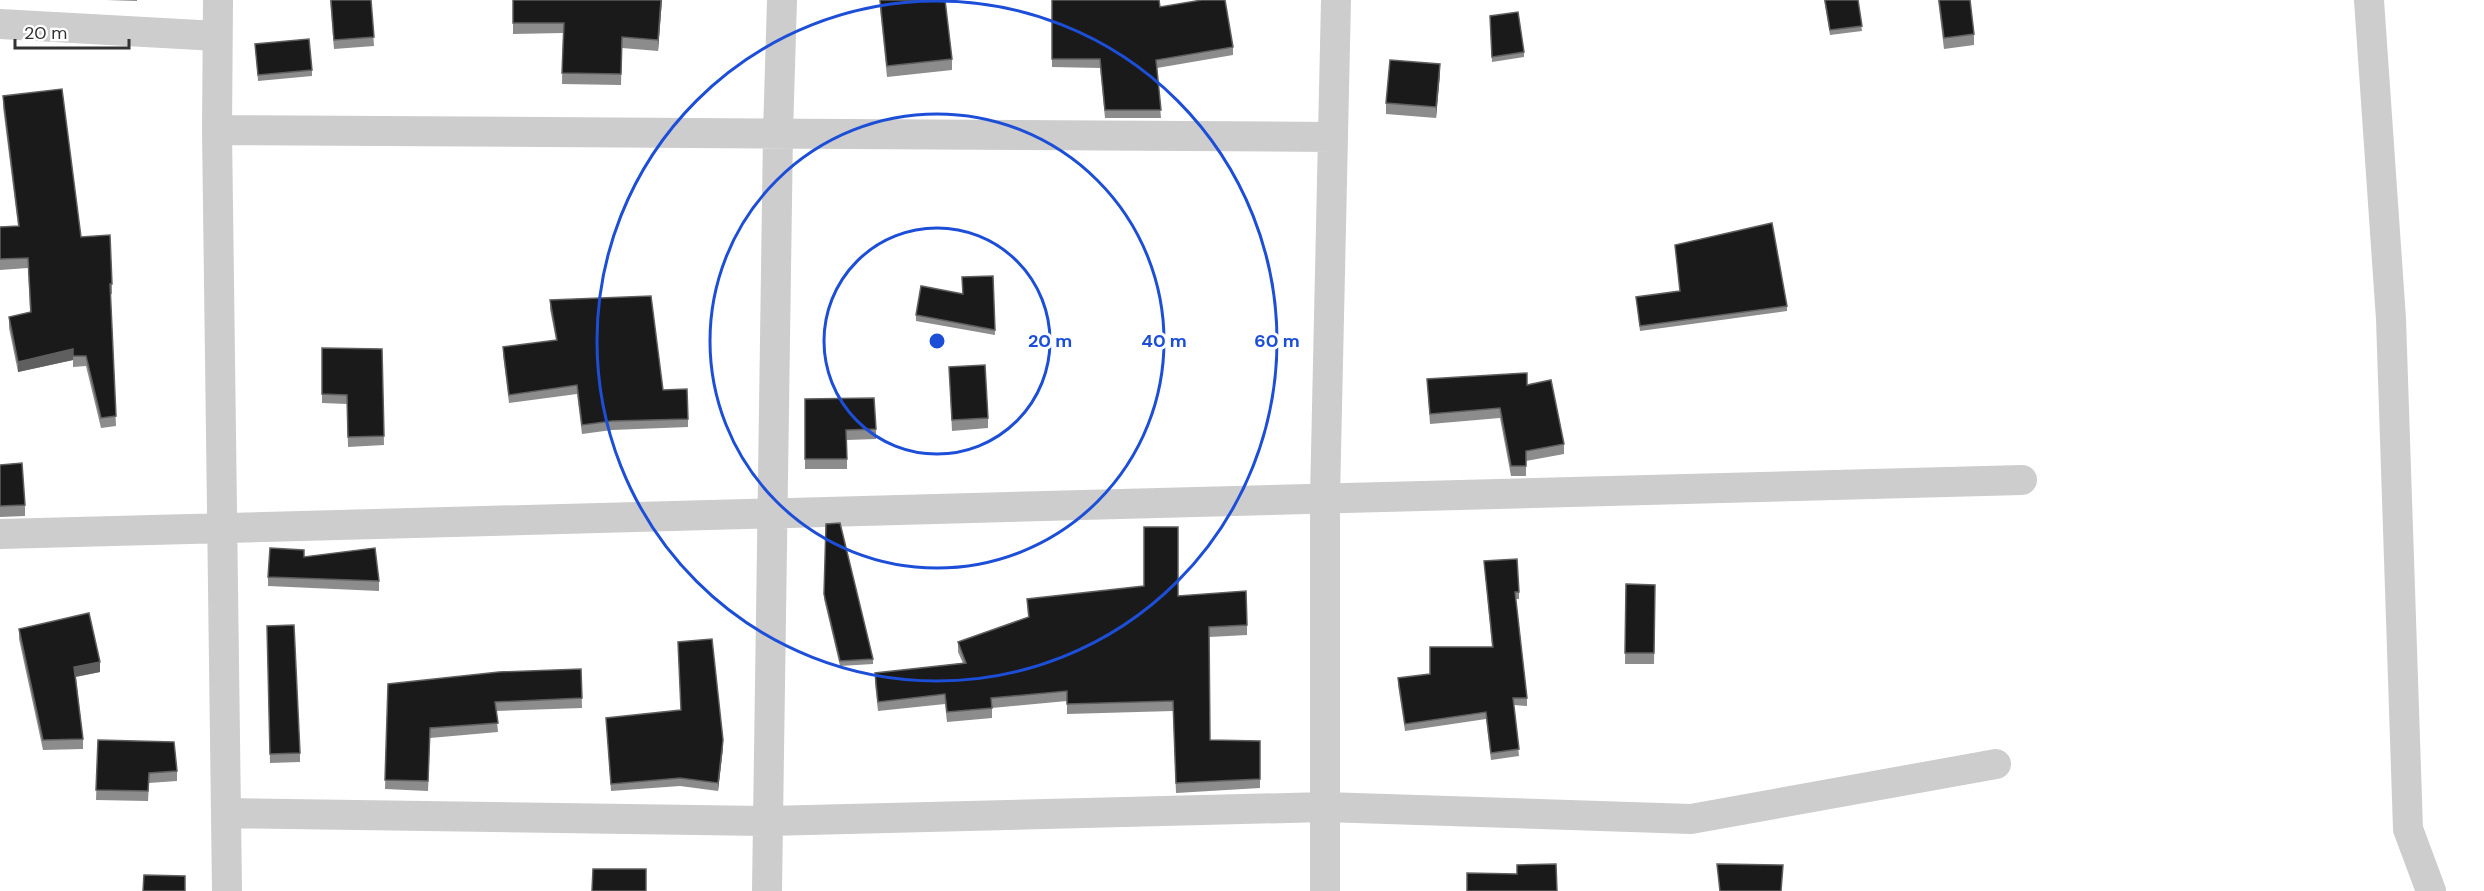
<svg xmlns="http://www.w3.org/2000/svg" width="2484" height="891" font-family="'DM Sans',sans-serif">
<rect width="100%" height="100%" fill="#fff"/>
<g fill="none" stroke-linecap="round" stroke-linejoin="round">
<!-- street -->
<path stroke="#cdcdcd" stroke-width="30" d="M 218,0 L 217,130 L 227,891
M 2369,0 L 2391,319 L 2408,829 L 2431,891
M 0,24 L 217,36
M 217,130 L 1333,137
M 0,534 L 2022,480
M 226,813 L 768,821 L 1325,807 L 1691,819 L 1996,764
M 767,891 L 778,133 L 782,0
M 1325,891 L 1325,498 L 1336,0"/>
</g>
<!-- wall -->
<path fill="#8c8c8c" d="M 106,0 L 137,0 L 137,1 Z
M 330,0 L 371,0 L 374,46 L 334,49 Z
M 513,0 L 662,0 L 658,51 L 622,48 L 621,85 L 562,84 L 563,33 L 513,34 Z
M 880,0 L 952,59 L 952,70 L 887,77 L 880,9 Z
M 1052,0 L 1160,7 L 1233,47 L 1233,55 L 1157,68 L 1161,118 L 1105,118 L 1100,68 L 1052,67 Z
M 1824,0 L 1858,0 L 1862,31 L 1830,35 Z
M 1938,0 L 1970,0 L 1974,34 L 1974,45 L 1944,49 Z
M 1490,22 L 1524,52 L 1524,57 L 1492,62 Z
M 255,44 L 312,70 L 312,76 L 258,81 Z
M 1440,74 L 1436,118 L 1386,114 L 1386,103 Z
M 3,96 L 81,237 L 112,284 L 112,294 L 110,294 L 116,426 L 101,428 L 86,366 L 73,367 L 73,360 L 18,372 L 9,328 L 9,317 L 30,312 L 28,268 L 0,270 L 0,227 L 18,226 L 3,107 Z
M 1675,245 L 1787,306 L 1787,311 L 1640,331 L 1636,297 L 1680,291 Z
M 993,276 L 995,335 L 916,321 L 916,315 L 963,294 Z
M 550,300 L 663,390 L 688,419 L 688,427 L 612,430 L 582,434 L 577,394 L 509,403 L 503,355 L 503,347 L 556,340 L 550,309 Z
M 322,348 L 382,349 L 384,445 L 348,447 L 347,404 L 322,403 Z
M 949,367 L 988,418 L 988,428 L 952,431 Z
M 1427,379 L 1527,385 L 1564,444 L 1564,454 L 1526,461 L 1526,476 L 1511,476 L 1500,418 L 1430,424 Z
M 805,399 L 876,429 L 876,439 L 847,440 L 847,469 L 805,469 Z
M 0,465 L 25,505 L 25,516 L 0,517 Z
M 826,524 L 873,659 L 873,664 L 840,666 L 824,599 Z
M 304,557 L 379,581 L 379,591 L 268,586 L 268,577 Z
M 1484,561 L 1519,592 L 1519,599 L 1516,599 L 1527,698 L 1527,706 L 1514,705 L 1519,756 L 1491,760 L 1486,719 L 1405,731 L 1398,685 L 1398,678 L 1430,674 L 1492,647 Z
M 1626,584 L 1655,585 L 1654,664 L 1625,664 Z
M 1178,596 L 1247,625 L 1247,635 L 1209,637 L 1210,740 L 1260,741 L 1260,788 L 1176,793 L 1173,711 L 1067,714 L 1067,701 L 992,708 L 992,718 L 947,722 L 945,704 L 878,711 L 875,683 L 875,673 L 963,663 L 958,652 L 958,642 L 1028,617 L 1027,599 Z
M 267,626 L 300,753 L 300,762 L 270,763 Z
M 19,629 L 100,672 L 76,677 L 83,739 L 83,749 L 43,750 L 19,639 Z
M 581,669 L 582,708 L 496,711 L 498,732 L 430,738 L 428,791 L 385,789 L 388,684 Z
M 606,718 L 723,748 L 718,791 L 680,786 L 611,791 Z
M 98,740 L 177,771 L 177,781 L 149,783 L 148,801 L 96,800 Z"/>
<!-- shaded-wall -->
<path fill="#5f5f5f" d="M 661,0 L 662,0 L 658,51 L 658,40 Z
M 1440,64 L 1440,74 L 1436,118 L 1436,107 Z
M 73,349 L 73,360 L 18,372 L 18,362 Z
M 100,662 L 100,672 L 74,677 L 74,667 Z
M 723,740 L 723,748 L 718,791 L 718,783 Z"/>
<!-- building -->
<path fill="#1a1a1a" stroke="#5f5f5f" stroke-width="1.5" d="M 331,0 L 371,0 L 374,37 L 334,40 Z
M 513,0 L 661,0 L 658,40 L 622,37 L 621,74 L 562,73 L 564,23 L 513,23 Z
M 880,0 L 945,0 L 952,59 L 887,66 Z
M 1052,0 L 1159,0 L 1160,7 L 1202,0 L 1225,0 L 1233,47 L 1156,60 L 1161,110 L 1105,110 L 1100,59 L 1052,59 Z
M 1825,0 L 1858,0 L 1862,26 L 1830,30 Z
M 1939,0 L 1970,0 L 1974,34 L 1944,38 Z
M 1518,12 L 1524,52 L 1492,57 L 1490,16 Z
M 309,39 L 312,70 L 258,75 L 255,44 Z
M 1390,60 L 1440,64 L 1436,107 L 1386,103 Z
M 62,89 L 81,237 L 110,235 L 112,284 L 110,284 L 116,416 L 101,418 L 86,356 L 73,356 L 73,349 L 18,362 L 9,317 L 31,312 L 28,258 L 0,259 L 0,227 L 19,226 L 3,96 Z
M 1772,223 L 1787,306 L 1640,326 L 1636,297 L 1680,291 L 1675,245 Z
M 993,276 L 995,330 L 916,315 L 921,286 L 963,294 L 962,277 Z
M 651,296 L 663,390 L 687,389 L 688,419 L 612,421 L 582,425 L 577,385 L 509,395 L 503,347 L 557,340 L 550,300 Z
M 322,348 L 382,349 L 384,436 L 348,437 L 347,395 L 322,394 Z
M 985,365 L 988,418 L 952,420 L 949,367 Z
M 1527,373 L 1527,385 L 1551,380 L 1564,444 L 1526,451 L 1526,466 L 1511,466 L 1500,408 L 1430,414 L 1427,379 Z
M 874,398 L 876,429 L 846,430 L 847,459 L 805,459 L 805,399 Z
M 22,463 L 25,505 L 0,506 L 0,465 Z
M 840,523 L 873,659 L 840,661 L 824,594 L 826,524 Z
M 1144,527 L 1178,527 L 1178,596 L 1246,591 L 1247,625 L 1209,627 L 1210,740 L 1260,741 L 1260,779 L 1176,783 L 1173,701 L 1067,704 L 1067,691 L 991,698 L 992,708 L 947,712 L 945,694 L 878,702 L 875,673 L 966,663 L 958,642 L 1029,617 L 1027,599 L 1144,586 Z
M 270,548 L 304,550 L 304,557 L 375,548 L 379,581 L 268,577 Z
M 1517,559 L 1519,592 L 1515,592 L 1527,698 L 1513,698 L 1519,749 L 1491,753 L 1486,712 L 1405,724 L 1398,678 L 1430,674 L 1430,647 L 1493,647 L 1484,561 Z
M 1626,584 L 1655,585 L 1654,653 L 1625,653 Z
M 89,613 L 100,662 L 74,667 L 83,739 L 43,740 L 19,629 Z
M 294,625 L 300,753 L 270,754 L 267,626 Z
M 712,639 L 723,740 L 718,783 L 680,778 L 611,784 L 606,718 L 681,710 L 678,642 Z
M 581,669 L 582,698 L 495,702 L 498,723 L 430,728 L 428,781 L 385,780 L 388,684 L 499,672 Z
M 98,740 L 174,742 L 177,771 L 149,773 L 148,791 L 96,790 Z
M 1556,864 L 1557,891 L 1467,891 L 1467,873 L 1517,874 L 1517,865 Z
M 1717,864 L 1783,865 L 1781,891 L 1720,891 Z
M 593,869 L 646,869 L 646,891 L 592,891 Z
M 144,875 L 185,876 L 185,891 L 143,891 Z"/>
<!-- distance rings -->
<g fill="none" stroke="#1d4ed8" stroke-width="3">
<circle cx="937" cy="341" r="113"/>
<circle cx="937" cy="341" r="227"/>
<circle cx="937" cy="341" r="340"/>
</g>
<circle cx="937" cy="341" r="9" fill="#1d4ed8" stroke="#fff" stroke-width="3"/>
<g font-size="18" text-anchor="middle" font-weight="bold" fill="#1d4ed8" stroke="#fff" stroke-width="6" stroke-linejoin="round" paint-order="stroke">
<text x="1050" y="347">20 m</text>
<text x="1164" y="347">40 m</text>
<text x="1277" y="347">60 m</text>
</g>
<!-- scale -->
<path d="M15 39v9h114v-9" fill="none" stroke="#333333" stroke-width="3"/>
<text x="24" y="39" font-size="18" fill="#333333" stroke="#ffffff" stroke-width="4.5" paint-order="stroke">20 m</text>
</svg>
